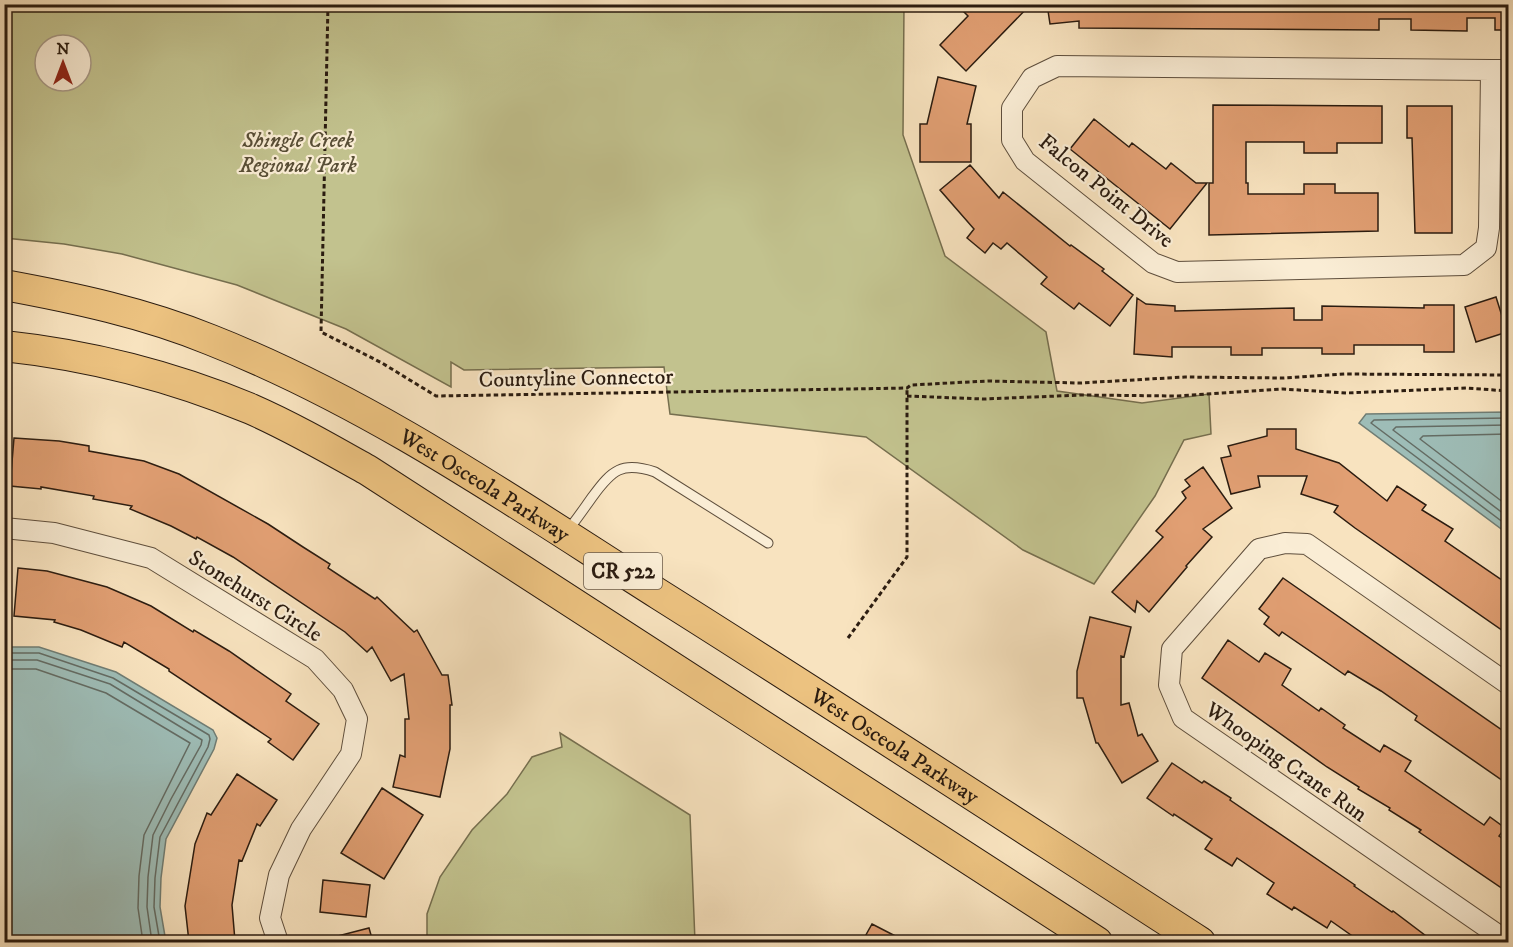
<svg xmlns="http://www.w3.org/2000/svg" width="1513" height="947" font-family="'IM FELL DW Pica',serif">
<rect width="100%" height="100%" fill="#f8e3bf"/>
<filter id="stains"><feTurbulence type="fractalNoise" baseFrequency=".00333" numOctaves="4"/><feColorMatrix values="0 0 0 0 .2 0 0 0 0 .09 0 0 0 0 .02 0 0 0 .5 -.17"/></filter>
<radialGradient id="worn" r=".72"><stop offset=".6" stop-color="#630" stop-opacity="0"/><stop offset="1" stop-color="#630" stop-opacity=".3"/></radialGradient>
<!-- green -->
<path fill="#c2c28e" stroke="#766f4f" stroke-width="1.5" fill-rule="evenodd" d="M 5,4 L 904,5 L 903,135 L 945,256 L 1046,332 L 1057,391 L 1142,403 L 1209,394 L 1211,434 L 1184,440 L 1155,496 L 1094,584 L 1023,550 L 866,437 L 670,414 L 664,367 L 464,370 L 451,362 L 451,387 L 346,329 L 237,285 L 122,254 L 64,244 L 5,238 ZM 45,45 L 81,45 L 81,81 L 45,81 Z
M 560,733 L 690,815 L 695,942 L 427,942 L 427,914 L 440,877 L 472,830 L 507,794 L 532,757 L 562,747 Z"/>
<!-- water -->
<path fill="#9ebdb7" stroke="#707d74" stroke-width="1.5" d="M 1508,412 L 1508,534 L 1359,423 L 1366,414 Z
M 5,647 L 39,647 L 116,672 L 213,730 L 217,738 L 214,749 L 166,839 L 161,878 L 160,907 L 166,942 L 5,942 Z"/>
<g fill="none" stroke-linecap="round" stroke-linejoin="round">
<!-- shore -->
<path stroke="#646c64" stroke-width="1.5" d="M 1508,418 L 1374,420 L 1371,423 L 1508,526
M 1508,425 L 1396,427 L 1393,430 L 1508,517
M 1508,434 L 1423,436 L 1420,439 L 1508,506
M 4,653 L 39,653 L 113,678 L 209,735 L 210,739 L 208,747 L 160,837 L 155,878 L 154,907 L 160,942
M 4,660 L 37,660 L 110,684 L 202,740 L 201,745 L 171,799 L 153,835 L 148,877 L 147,907 L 152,942
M 4,669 L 36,669 L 106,693 L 190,743 L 144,835 L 139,876 L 138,908 L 143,942"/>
</g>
<!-- building -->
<path fill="#e19f73" stroke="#2b1c10" stroke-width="1.5" d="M 956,4 L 1031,4 L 966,71 L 940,45 L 968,16 Z
M 1047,4 L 1509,4 L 1509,30 L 1495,30 L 1495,18 L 1467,18 L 1467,31 L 1411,30 L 1411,19 L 1379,19 L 1379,30 L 1079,28 L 1079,21 L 1050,24 Z
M 938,77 L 976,86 L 967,124 L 971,124 L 971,162 L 920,162 L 920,124 L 927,124 Z
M 1213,105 L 1382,106 L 1382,143 L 1337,143 L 1337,153 L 1304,153 L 1304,142 L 1246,142 L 1246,183 L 1248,183 L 1248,194 L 1304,194 L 1304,184 L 1335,184 L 1335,193 L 1378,193 L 1378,231 L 1209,235 L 1209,183 L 1213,183 Z
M 1407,106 L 1452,106 L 1452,233 L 1415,233 L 1412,138 L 1407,138 Z
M 1094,119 L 1129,147 L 1132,143 L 1166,169 L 1171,163 L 1196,183 L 1207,183 L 1170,229 L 1070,149 Z
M 970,165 L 999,198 L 1003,192 L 1070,246 L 1071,245 L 1104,269 L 1102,271 L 1133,295 L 1110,326 L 1079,303 L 1074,309 L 1041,284 L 1047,277 L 1007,243 L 1001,249 L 993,243 L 985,253 L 967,238 L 974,229 L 940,190 Z
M 1496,297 L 1507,332 L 1476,342 L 1465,307 Z
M 1137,298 L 1146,304 L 1175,306 L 1175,311 L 1294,308 L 1294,320 L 1322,320 L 1322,306 L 1424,308 L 1424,305 L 1454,305 L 1454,352 L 1424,352 L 1424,345 L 1354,345 L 1354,354 L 1322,354 L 1322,348 L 1262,348 L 1262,355 L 1231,355 L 1231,347 L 1172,347 L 1172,357 L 1134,354 Z
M 1267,429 L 1296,429 L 1296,449 L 1339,463 L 1387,501 L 1397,486 L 1426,505 L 1422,510 L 1453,529 L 1445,541 L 1509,585 L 1509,635 L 1355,528 L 1334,512 L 1338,506 L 1301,494 L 1307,476 L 1258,476 L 1260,487 L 1231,494 L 1221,458 L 1231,456 L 1228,446 L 1267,436 Z
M 14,438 L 59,441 L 89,446 L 89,451 L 144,461 L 179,474 L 268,524 L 303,547 L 330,564 L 328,568 L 375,599 L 377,597 L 414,632 L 417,630 L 442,675 L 448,675 L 452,705 L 450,705 L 450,749 L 440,797 L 393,787 L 400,755 L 405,757 L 405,719 L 409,719 L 404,674 L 391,681 L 372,647 L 367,652 L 345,632 L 233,557 L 197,537 L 196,539 L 171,526 L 130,509 L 132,506 L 93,499 L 94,496 L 41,487 L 41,489 L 10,486 Z
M 1203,467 L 1232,508 L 1203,529 L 1212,537 L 1186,566 L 1187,567 L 1149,612 L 1137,601 L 1135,612 L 1112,592 L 1163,537 L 1156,531 L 1186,498 L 1182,492 L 1190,486 L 1185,480 Z
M 18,568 L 47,571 L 107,587 L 151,606 L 193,632 L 194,630 L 229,651 L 291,694 L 286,701 L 319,724 L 293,760 L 268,742 L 271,739 L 169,671 L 169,669 L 124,642 L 122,647 L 81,630 L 54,622 L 55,620 L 14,616 Z
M 1283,578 L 1509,735 L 1509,785 L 1415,720 L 1417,716 L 1381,691 L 1348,671 L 1345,675 L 1282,632 L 1279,636 L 1264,624 L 1269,617 L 1259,609 Z
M 1090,617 L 1131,627 L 1124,657 L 1121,656 L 1121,705 L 1129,703 L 1138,736 L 1142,734 L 1158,761 L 1122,783 L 1098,743 L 1096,743 L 1083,698 L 1077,698 L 1077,671 Z
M 1228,640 L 1259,662 L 1265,653 L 1291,669 L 1282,685 L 1319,711 L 1321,708 L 1345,725 L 1343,728 L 1380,752 L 1384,745 L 1411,761 L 1405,771 L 1484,825 L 1490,817 L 1505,828 L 1499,836 L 1509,843 L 1509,893 L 1419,832 L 1421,830 L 1389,810 L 1390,808 L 1358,789 L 1359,787 L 1327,767 L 1202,678 Z
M 1172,763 L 1202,783 L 1204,781 L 1231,798 L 1230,800 L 1355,885 L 1354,886 L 1392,912 L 1393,911 L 1434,942 L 1361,942 L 1331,921 L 1327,928 L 1294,907 L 1292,910 L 1267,894 L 1274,883 L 1237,858 L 1232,866 L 1205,849 L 1212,839 L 1174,814 L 1173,816 L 1147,798 Z
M 237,774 L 277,800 L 260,826 L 257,824 L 242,861 L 239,860 L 232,905 L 235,941 L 189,942 L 185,906 L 195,844 L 207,813 L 211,815 Z
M 382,788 L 423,815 L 384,879 L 341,853 Z
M 323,880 L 370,885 L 366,917 L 320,912 Z
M 872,924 L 907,942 L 862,942 Z
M 369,928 L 373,942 L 331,942 L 330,938 Z"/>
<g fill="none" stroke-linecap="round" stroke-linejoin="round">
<defs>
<path id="service" d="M 568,530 C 577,519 585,507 593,496 C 612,470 622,461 655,472 L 768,543"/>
<path id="minor" d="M 1491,70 L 1489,228 L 1486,248 L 1464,265 L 1177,272 L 1153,263 L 1025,161 L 1012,140 L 1012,108 L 1032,78 L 1057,66 L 1491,70 L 1508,70
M 4,528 L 54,533 L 151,558 L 315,659 L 343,690 L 357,719 L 351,754 L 301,829 L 279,875 L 270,918 L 278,942
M 1508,942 L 1183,718 L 1169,685 L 1172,649 L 1259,549 L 1285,543 L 1307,544 L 1508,684"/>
<g id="primary">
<path id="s1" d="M 4,285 C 75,298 145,313 211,340 C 371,403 515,503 660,595 C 841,709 1020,826 1200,942"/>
<path d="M 4,346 C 88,355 174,377 251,409 C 292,427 330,449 369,471 L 1097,942"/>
</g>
</defs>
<!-- service casing -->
<use href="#service" stroke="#5e4e3c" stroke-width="11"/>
<!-- minor casing -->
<use href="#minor" stroke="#5e4e3c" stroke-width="22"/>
<!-- primary casing -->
<use href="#primary" stroke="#2b1c10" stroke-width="32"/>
<!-- path -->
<path stroke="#2b1c10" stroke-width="3" stroke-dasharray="4.5 3" stroke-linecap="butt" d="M 328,4 L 321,332 L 382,363 L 436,396 L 907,388 L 911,385 L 988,381 L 1080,383 L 1185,377 L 1283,378 L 1345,374 L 1508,375
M 907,396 L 984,399 L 1082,395 L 1178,396 L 1283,389 L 1346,393 L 1466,388 L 1508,391
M 848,638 L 907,557 L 907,388"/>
<!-- service -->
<use href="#service" stroke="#faedd5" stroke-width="9"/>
<!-- minor -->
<use href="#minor" stroke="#faedd5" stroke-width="20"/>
<!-- primary -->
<use href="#primary" stroke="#ecc280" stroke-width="30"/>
</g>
<g text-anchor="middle" stroke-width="4.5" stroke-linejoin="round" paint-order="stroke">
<!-- shield labels -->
<rect fill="#faedd5" stroke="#695b4b" stroke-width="1.5" x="584" y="553" width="78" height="36" rx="4.5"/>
<g font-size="21" font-weight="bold" fill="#2b1c10">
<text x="623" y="578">CR 522</text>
</g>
<!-- park labels -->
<g font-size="22" font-style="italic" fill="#584e36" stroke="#faedd5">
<text x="298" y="147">Shingle Creek<tspan x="298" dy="25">Regional Park</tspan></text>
</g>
<!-- street labels -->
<g font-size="22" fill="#2b1c10" stroke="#faedd5">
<text transform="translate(1107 190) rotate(39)" y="8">Falcon Point Drive</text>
<text transform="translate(576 377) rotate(-1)" y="8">Countyline Connector</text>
<text dy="8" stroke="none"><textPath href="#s1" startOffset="525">West Osceola Parkway</textPath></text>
<text transform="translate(256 595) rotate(32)" y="8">Stonehurst Circle</text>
<text dy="8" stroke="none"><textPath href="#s1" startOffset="1011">West Osceola Parkway</textPath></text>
<text transform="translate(1287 761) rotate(35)" y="8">Whooping Crane Run</text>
</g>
</g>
<!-- margin -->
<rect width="1513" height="947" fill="none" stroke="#f8e3bf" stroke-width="24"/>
<rect x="6" y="6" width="1501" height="935" fill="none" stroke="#2b1c10" stroke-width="3"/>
<rect x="12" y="12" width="1489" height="923" fill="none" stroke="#2b1c10" stroke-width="1.5"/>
<!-- north arrow -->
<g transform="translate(63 63)"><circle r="28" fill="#faedd5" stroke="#a79986" stroke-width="1.5"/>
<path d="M0-4.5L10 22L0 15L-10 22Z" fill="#8f2418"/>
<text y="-9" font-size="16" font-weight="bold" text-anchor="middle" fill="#2b1c10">N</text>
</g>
<rect width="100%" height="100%" filter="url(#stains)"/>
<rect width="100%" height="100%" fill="url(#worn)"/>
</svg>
